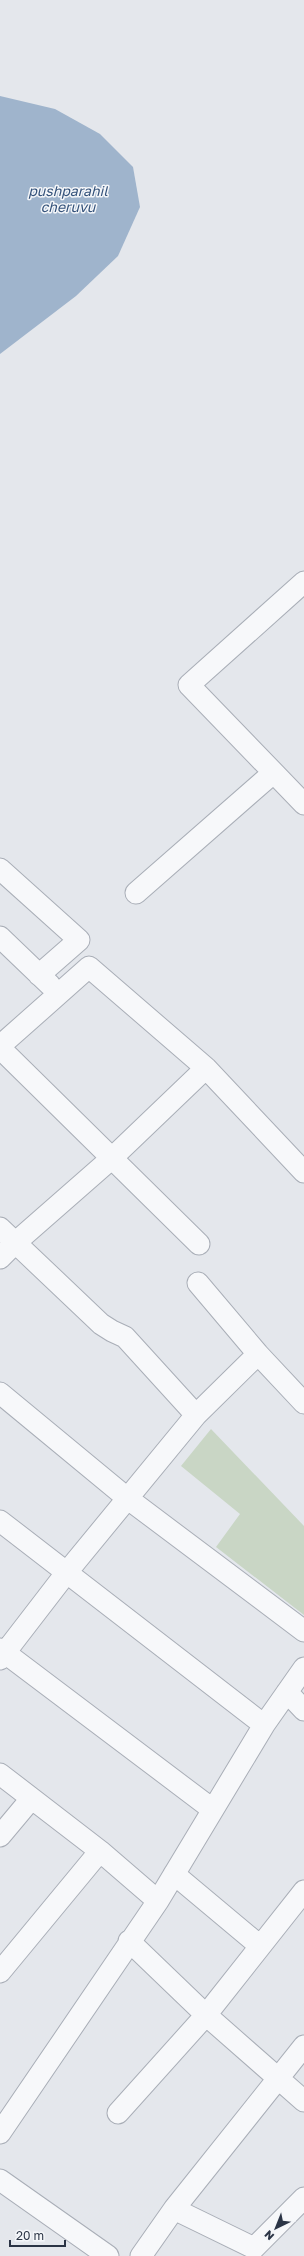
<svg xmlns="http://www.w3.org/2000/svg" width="304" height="2256" font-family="'Golos Text',sans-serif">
<rect width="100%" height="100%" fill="#e4e7ec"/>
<!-- green -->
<path fill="#c9d6c5" d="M 211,1429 L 304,1526 L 304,1615 L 216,1547 L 240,1514 L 181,1466 Z"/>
<!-- water -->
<path fill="#9fb4cc" d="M 0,96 L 55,109 L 100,134 L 133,167 L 140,207 L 118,256 L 76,296 L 0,354 Z"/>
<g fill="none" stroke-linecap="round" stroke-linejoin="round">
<defs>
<path id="street" d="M 304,582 L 189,685 L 304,804
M 0,869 L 79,940 L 39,975
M 136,893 L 273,773
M 0,937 L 50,985
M 0,1046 L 89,967 L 206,1068 L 304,1172
M 0,1048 L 199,1244
M 0,1228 L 101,1324 L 112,1331 L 125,1337 L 196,1415
M 0,1258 L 15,1243 L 112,1158 L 206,1068
M 198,1283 L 258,1354 L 304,1403
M 0,1393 L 127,1498 L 304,1631
M 0,1521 L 264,1725
M 0,1649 L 212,1809
M 0,1659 L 67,1572 L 196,1415 L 258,1354
M 287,1692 L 304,1710
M 0,1774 L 100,1851 L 158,1901
M 0,1836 L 31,1799
M 174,1874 L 260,1946
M 129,1941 L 206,2015 L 304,2101
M 0,1972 L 100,1851
M 118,2113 L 206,2015 L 304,1891
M 0,2133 L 158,1901 L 264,1725 L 304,1668
M 0,2180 L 108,2256
M 174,2209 L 254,2248 L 304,2198
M 141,2256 L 174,2209 L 304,2046"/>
</defs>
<!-- street casing -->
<use href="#street" stroke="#a9aeb7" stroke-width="23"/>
<!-- street -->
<use href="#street" stroke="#f7f8fa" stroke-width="21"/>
</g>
<g text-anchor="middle" stroke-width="3" stroke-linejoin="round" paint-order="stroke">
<!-- water labels -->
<g font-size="14" font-style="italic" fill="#34527a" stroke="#f4f6f9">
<text x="68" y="196">pushparahil<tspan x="68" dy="16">cheruvu</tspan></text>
</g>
</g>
<!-- north arrow -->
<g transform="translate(276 2228) rotate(223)" stroke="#f4f6f9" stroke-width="3" paint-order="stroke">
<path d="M0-3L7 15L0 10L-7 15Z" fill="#2b3445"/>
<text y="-6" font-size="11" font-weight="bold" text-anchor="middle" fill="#2b3445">N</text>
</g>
<!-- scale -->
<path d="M10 2240v6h55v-6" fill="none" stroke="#2b3445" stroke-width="2"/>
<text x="16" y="2240" font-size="12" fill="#2b3445" stroke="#f4f6f9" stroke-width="3" paint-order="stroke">20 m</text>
</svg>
